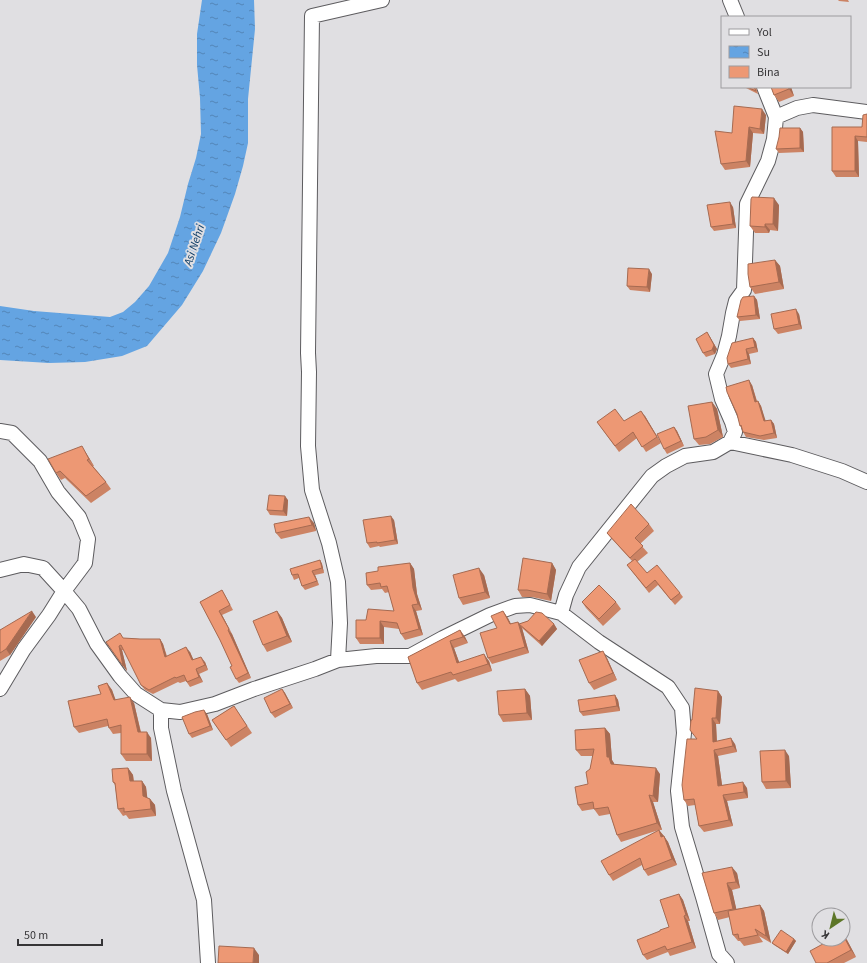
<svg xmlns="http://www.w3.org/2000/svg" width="867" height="963" font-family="'Source Sans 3',sans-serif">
<defs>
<pattern id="water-ripples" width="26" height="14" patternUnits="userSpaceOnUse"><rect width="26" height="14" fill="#64a4e2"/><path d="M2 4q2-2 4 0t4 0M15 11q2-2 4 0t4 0" fill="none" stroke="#5386b8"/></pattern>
</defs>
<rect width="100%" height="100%" fill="#e0dfe2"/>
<!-- water -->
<path fill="url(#water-ripples)" d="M 202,0 L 254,0 L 255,29 L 248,99 L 248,143 L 243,166 L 235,194 L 221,233 L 203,271 L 182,305 L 147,346 L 122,356 L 85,362 L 49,363 L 0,360 L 0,306 L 34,311 L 110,317 L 123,312 L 135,302 L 149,286 L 168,253 L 180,217 L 188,184 L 196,158 L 201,134 L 200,98 L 197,65 L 197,34 Z"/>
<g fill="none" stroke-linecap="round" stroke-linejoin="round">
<defs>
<path id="minor" d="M 730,0 L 737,17
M 764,87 L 776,117
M 0,431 L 12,433 L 40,461 L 58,492 L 79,517 L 88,539 L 85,563 L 64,591 L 49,615 L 24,649 L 0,689
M 730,442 L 792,455 L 842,471 L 867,482
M 0,570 L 24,564 L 43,568 L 64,591 L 79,609 L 97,644 L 120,676 L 136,694 L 161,710 L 180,712 L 215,704 L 254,689 L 315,669 L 338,660 L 376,656 L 410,656 L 443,638 L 490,615 L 515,606 L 530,605 L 561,613 L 599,642 L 668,687 L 682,708 L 684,733 L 678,791 L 682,827 L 703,897 L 719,954 L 727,963
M 561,613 L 566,595 L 579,567 L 652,476 L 666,466 L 685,456 L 713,452 L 730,442 L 735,432 L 732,422 L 722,399 L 716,374 L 724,355 L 729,336 L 733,313 L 736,301 L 744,290 L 747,204 L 768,161 L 774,139 L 776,117 L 797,108 L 813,105 L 867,112
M 338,660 L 340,623 L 338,582 L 329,543 L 312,490 L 308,446 L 309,372 L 308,353 L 312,16 L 382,0
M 161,710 L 161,728 L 174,791 L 204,900 L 208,963"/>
</defs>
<!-- minor casing -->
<use href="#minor" stroke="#5d5c5f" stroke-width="16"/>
<!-- minor -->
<use href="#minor" stroke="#fff" stroke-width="14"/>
</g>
<!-- wall -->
<path fill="#cc8364" d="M 838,0 L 848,0 L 849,2 L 839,1 Z
M 744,87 L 756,87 L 758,94 Z
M 771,87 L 791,87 L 794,96 L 779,102 L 774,95 Z
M 867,114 L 867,142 L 858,141 L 859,177 L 836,177 L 832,171 L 832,127 L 862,127 Z
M 766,115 L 764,134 L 753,133 L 750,167 L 725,170 L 721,164 L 732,133 Z
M 800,128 L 803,132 L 804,152 L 779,153 L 776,149 Z
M 779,205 L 778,231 L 770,230 L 769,233 L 755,233 L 750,226 Z
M 733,207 L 736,228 L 714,231 L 711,227 Z
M 775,260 L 780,266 L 784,289 L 755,294 L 750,287 Z
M 652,274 L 650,292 L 630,290 L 627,286 Z
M 754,296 L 757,300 L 760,319 L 740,321 L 737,317 Z
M 799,314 L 802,329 L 778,334 L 774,329 Z
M 710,337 L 717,349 L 715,354 L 706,357 L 703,353 Z
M 753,338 L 756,342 L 758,352 L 749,354 L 751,364 L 731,368 L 728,364 Z
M 752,385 L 757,401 L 758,401 L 761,406 L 765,421 L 771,420 L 774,424 L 777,438 L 764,440 L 746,437 L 743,432 L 742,428 L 740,426 Z
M 712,402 L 717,409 L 723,437 L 710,444 L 699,445 L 694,439 Z
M 645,416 L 661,443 L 646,452 L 637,438 L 619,452 L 597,422 L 624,421 Z
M 674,427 L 677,431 L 684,446 L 667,454 L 664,449 Z
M 86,453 L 94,466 L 93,466 L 106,482 L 111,489 L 91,503 L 65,478 L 61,480 L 56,473 Z
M 288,500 L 287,516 L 270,515 L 267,510 Z
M 394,520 L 398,544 L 380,547 L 379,546 L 370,548 L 367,543 Z
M 314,523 L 316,531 L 281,539 L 276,533 Z
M 649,524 L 654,531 L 640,544 L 648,553 L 637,562 L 647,573 L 680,593 L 683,597 L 675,605 L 658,585 L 649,593 L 627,565 L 632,561 L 612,539 L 607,533 Z
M 320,560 L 322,564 L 324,573 L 315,575 L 319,585 L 305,590 L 302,586 L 299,578 L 294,580 L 292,575 Z
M 410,563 L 414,569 L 417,594 L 422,610 L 416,611 L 423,635 L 405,640 L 401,634 L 399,629 L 384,627 L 384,644 L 360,644 L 356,638 L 366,620 L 394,611 L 389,592 L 385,593 L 382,589 L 371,590 L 367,585 L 378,571 Z
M 552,563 L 556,570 L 551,601 L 532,597 L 522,597 L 518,590 Z
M 484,575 L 490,598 L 463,605 L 459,598 Z
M 222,590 L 225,595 L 233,610 L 222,615 L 232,634 L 251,678 L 239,683 L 236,679 L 232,666 L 220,640 L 200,602 Z
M 582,602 L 616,602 L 621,609 L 603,626 L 586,608 Z
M 277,611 L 282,618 L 292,642 L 267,652 L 263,645 Z
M 503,611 L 511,624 L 518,622 L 522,628 L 529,653 L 492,664 L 488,658 L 497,628 Z
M 36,617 L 10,655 L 0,661 L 0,630 Z
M 528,621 L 554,624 L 557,629 L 542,646 L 522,628 L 519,624 Z
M 460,630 L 465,637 L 468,643 L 454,648 L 459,662 L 489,661 L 492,671 L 458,682 L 455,679 L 422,690 L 417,683 L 408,657 Z
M 123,638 L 140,639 L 160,639 L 163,644 L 167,656 L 190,652 L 193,660 L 205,662 L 208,670 L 199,674 L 203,682 L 190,687 L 186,681 L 180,683 L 178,682 L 153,694 L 145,690 L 141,685 L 124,650 L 122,650 L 127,671 L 106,642 Z
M 607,658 L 617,680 L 594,690 L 589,683 Z
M 107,683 L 112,690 L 115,700 L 134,703 L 141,732 L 151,738 L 152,761 L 126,761 L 121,754 L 121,733 L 113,734 L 109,728 L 108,726 L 79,733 L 74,727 L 101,694 Z
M 282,689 L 285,693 L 293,708 L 275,718 L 271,713 Z
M 525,689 L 530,696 L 532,720 L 503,722 L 499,715 Z
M 718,691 L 722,697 L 720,724 L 716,724 L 717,741 L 735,744 L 737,752 L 718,756 L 722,785 L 747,788 L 748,798 L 727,801 L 733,826 L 704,832 L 699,826 L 695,805 L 688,806 L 684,800 L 696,739 L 692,720 Z
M 615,695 L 618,700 L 620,711 L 583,716 L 580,712 Z
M 234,706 L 252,733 L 231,747 L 212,720 Z
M 207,714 L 213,730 L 192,738 L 189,734 Z
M 605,728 L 610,734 L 612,760 L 614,764 L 660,774 L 658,802 L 653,802 L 662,830 L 659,830 L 668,842 L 677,865 L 648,876 L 644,870 L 642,865 L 613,881 L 609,875 L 659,830 L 621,842 L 617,835 L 610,814 L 599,816 L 594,809 L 582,811 L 578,805 L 588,784 L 590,769 L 593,756 L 581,756 L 576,750 Z
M 789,756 L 791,788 L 766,789 L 762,782 Z
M 128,768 L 133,775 L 134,781 L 142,781 L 146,787 L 147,798 L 150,799 L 155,805 L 156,816 L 129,819 L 126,815 L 123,816 L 118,809 L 115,785 L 113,782 Z
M 702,873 L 737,873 L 740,888 L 732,890 L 736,909 L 760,905 L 764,911 L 771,943 L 759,936 L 763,942 L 744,946 L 740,941 L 738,941 L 733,935 L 730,917 L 718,920 L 714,913 Z
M 679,894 L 683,900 L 690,921 L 688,921 L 696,948 L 670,956 L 668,952 L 647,960 L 643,955 L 669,927 Z
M 843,935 L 847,940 L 856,957 L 844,963 L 816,963 Z
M 794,939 L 796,941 L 788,954 L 774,945 L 772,943 Z"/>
<!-- shaded-wall -->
<path fill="#a66a51" d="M 788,87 L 791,87 L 794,96 L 789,89 Z
M 762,109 L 766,115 L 764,134 L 760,129 Z
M 749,127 L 753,133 L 750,167 L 746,161 Z
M 800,128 L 803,132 L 804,152 L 800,148 Z
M 855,136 L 858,141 L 859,177 L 855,171 Z
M 774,198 L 779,205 L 778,231 L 773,224 Z
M 730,202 L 733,207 L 736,228 L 733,224 Z
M 765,224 L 770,230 L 769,233 L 765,227 Z
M 775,260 L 780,266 L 784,289 L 779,282 Z
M 649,269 L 652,274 L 650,292 L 647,287 Z
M 754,296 L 757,300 L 760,319 L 756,315 Z
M 796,309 L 799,314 L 802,329 L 799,324 Z
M 707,332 L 710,337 L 717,349 L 715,354 L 712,350 Z
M 753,338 L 756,342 L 758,352 L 755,347 Z
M 746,349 L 749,354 L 751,364 L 748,359 Z
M 749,380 L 752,385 L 758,406 L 755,402 Z
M 758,401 L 761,406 L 767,425 L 764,421 Z
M 712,402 L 717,409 L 723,437 L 718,430 Z
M 641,411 L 645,416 L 661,443 L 657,437 Z
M 771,420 L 774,424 L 777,438 L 774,433 Z
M 674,427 L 677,431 L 684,446 L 681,441 Z
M 82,446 L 86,453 L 94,466 L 89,459 Z
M 285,496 L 288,500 L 287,516 L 283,511 Z
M 391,516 L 394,520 L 398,544 L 395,540 Z
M 309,517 L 314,523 L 316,531 L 312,525 Z
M 320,560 L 322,564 L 324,573 L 322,568 Z
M 410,563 L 414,569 L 417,594 L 422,610 L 418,604 L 413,588 Z
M 552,563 L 556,570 L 551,601 L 547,594 Z
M 479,568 L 484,575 L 490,598 L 485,592 Z
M 312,571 L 315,575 L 319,585 Z
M 412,605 L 416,611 L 423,635 L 419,629 Z
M 32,611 L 36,617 L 10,655 L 6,649 Z
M 219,611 L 222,615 L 232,634 L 229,629 Z
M 277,611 L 282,618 L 292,642 L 287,636 Z
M 503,611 L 508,618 L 514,630 L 510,624 Z
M 380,621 L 384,627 L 384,644 L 380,638 Z
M 518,622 L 522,628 L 529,653 L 525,647 Z
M 554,624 L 557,629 L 542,646 L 539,641 Z
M 228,630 L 232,634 L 251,678 L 248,673 Z
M 460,630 L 465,637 L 468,643 L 463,637 Z
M 160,639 L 163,644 L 168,662 L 165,657 Z
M 450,641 L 454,648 L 462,670 L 457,663 Z
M 119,646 L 122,650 L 127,671 L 123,666 Z
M 186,647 L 190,652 L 196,665 L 192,660 Z
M 603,651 L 607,658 L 617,680 L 613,673 Z
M 484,654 L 489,661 L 492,671 L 488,664 Z
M 201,657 L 205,662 L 208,670 L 205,665 Z
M 196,669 L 199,674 L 203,682 L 199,677 Z
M 107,683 L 112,690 L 118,706 L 114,700 Z
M 282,689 L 285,693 L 293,708 L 290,704 Z
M 525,689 L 530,696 L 532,720 L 527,713 Z
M 718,691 L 722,697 L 720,724 L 716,718 Z
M 615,695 L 618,700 L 620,711 L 617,706 Z
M 130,697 L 134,703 L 142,738 L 138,732 Z
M 204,710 L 207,714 L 213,730 L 210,726 Z
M 712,718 L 716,724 L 717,748 L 713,742 Z
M 605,728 L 610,734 L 612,760 L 614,763 L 615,770 L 607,757 Z
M 147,732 L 151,738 L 152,761 L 147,754 Z
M 731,738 L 735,744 L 737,752 L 733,746 Z
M 714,750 L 718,756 L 723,792 L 718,786 Z
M 785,750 L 789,756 L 791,788 L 786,781 Z
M 128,768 L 133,775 L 134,788 L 130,781 Z
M 656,768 L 660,774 L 658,802 L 653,796 Z
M 142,781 L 146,787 L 148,803 L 143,796 Z
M 743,782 L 747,788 L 748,798 L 744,792 Z
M 649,795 L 653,802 L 662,830 L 657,823 Z
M 723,795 L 727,801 L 733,826 L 729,820 Z
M 150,799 L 155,805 L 156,816 L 151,809 Z
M 659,830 L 664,836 L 661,837 Z
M 664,836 L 668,842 L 677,865 L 672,859 Z
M 732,867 L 737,873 L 740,888 L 736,882 Z
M 727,883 L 732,890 L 738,916 L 733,909 Z
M 679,894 L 683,900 L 690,921 L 686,915 Z
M 760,905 L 764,911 L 771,943 L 766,936 Z
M 684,916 L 688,921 L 696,948 L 692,942 Z
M 843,935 L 847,940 L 856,957 L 851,950 Z
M 794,939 L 796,941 L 788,954 L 786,952 Z
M 254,948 L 259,955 L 259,963 L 253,963 Z"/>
<!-- building -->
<path fill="#ed9874" stroke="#a66a51" d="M 747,87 L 754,87 L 756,91 Z
M 771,87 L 788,87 L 789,89 L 774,95 Z
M 734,106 L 762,109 L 760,129 L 749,127 L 746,161 L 721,164 L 715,131 L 732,133 Z
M 867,114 L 867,137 L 855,136 L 855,171 L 832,171 L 832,127 L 862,127 L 863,115 Z
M 780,128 L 800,128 L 800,148 L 776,149 L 779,137 Z
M 752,197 L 774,198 L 773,224 L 765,224 L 765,227 L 750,226 L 751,199 Z
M 730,202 L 733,224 L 711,227 L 707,205 Z
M 775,260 L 779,282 L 750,287 L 748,274 L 748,264 Z
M 628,268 L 649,269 L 647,287 L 627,286 Z
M 754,296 L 756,315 L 737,317 L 741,300 L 743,297 Z
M 796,309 L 799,324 L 774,329 L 771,314 Z
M 707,332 L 714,345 L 712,350 L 703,353 L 696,339 Z
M 753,338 L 755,347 L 746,349 L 748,359 L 728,364 L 727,358 L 732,343 Z
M 749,380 L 755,402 L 758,401 L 764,421 L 771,420 L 774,433 L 760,436 L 743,432 L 741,425 L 740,426 L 737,414 L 727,392 L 726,387 Z
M 712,402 L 718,430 L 706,437 L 694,439 L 688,406 Z
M 615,409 L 624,421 L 641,411 L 657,437 L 642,447 L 633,432 L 615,446 L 597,422 Z
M 674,427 L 681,441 L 664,449 L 657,434 Z
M 82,446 L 89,459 L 87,460 L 106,482 L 86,496 L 60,471 L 56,473 L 48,459 Z
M 269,495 L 285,496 L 283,511 L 267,510 Z
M 631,504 L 649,524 L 635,538 L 643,546 L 630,558 L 607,533 Z
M 391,516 L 395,540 L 377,543 L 377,542 L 367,543 L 363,520 Z
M 309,517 L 312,525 L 276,533 L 274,524 Z
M 523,558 L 552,563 L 547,594 L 527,590 L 518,590 Z
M 635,559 L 647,573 L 657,565 L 680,593 L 671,600 L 655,580 L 646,588 L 627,565 Z
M 320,560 L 322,568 L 312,571 L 317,581 L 302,586 L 298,574 L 292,575 L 290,569 Z
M 410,563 L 413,588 L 418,604 L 412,605 L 419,629 L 401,634 L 397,623 L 380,621 L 380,638 L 356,638 L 356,620 L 366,620 L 368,609 L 394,611 L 387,586 L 381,587 L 380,583 L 367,585 L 366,573 L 378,571 L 378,567 Z
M 479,568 L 485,592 L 459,598 L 453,575 Z
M 599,585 L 616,602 L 599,619 L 582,602 Z
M 222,590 L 230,605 L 219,611 L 229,629 L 228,630 L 248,673 L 236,679 L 230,667 L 232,666 L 220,640 L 200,602 Z
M 32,611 L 6,649 L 0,653 L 0,630 Z
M 277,611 L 287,636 L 263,645 L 253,621 Z
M 503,611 L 510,624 L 518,622 L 525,647 L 488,658 L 480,633 L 497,628 L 491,616 Z
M 536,612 L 542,613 L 554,624 L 539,641 L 519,624 L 528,621 Z
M 460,630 L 463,637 L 450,641 L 457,663 L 484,654 L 488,664 L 453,675 L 451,672 L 417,683 L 408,657 Z
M 120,633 L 123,638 L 140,639 L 160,639 L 165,657 L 186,647 L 192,660 L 201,657 L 205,665 L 196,669 L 199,677 L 187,682 L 184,675 L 176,678 L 175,677 L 149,690 L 141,685 L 121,645 L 119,646 L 123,666 L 106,642 Z
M 603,651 L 613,673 L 589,683 L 579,660 Z
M 107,683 L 114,700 L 130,697 L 138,732 L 147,732 L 147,754 L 121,754 L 121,725 L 109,728 L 107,719 L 74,727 L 68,701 L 101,694 L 98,686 Z
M 695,688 L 718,691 L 716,718 L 712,718 L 713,742 L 731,738 L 733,746 L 714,750 L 718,786 L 743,782 L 744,792 L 723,795 L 729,820 L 699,826 L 694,799 L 684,800 L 682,785 L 687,739 L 697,739 L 690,730 L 691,720 L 692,720 Z
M 282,689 L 290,704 L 271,713 L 264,698 Z
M 525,689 L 527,713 L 499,715 L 497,691 Z
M 615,695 L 617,706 L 580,712 L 578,700 Z
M 234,706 L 247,726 L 226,740 L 212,720 Z
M 204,710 L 210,726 L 189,734 L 182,717 L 195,712 Z
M 605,728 L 607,757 L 609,757 L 611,764 L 656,768 L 653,796 L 649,795 L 657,823 L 617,835 L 608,807 L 594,809 L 593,802 L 578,805 L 575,787 L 588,784 L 586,772 L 590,769 L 594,749 L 576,750 L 575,730 Z
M 785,750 L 786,781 L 762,782 L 760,751 Z
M 128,768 L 130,781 L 142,781 L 143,796 L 150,799 L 151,809 L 124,812 L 124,808 L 118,809 L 115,783 L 113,782 L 112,769 Z
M 659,830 L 661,837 L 664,836 L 672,859 L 644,870 L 640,858 L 609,875 L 601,861 Z
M 732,867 L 736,882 L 727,883 L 733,909 L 714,913 L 702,873 Z
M 679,894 L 686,915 L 684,916 L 692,942 L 667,950 L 665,946 L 643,955 L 637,940 L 660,931 L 660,930 L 669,927 L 660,900 Z
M 760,905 L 766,936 L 755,929 L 758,935 L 739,939 L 738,934 L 733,935 L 728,911 Z
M 781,930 L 794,939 L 786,952 L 772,943 Z
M 843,935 L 851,950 L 827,963 L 816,963 L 810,951 L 832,939 L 843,939 Z
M 219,946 L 254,948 L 253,963 L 218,963 Z"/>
<g text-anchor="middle" stroke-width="4" stroke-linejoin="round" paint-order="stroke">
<!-- water labels -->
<g font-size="12" font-style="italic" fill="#103f68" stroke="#e0dfe2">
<text transform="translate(194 245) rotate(-72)" y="4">Asi Nehri</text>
</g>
</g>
<!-- legend -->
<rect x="721" y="16" width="130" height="72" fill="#e0dfe2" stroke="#9c9b9e"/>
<rect x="729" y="29" width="20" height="6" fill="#ffffff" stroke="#9c9b9e"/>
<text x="757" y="36" font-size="12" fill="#363537">Yol</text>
<rect x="729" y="46" width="20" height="12" fill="url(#water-ripples)" stroke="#9c9b9e"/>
<text x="757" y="56" font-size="12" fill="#363537">Su</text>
<rect x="729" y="66" width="20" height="12" fill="#ed9874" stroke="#9c9b9e"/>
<text x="757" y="76" font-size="12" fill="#363537">Bina</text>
<!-- north arrow -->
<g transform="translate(831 927) rotate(215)"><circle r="19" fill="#e0dfe2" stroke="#9c9b9e"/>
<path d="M0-3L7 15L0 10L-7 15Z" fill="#5d7628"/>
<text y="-6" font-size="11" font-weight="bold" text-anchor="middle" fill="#363537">K</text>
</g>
<!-- scale -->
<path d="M18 939v6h84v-6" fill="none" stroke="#363537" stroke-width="2"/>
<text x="24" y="939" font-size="12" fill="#363537" stroke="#e0dfe2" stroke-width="3" paint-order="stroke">50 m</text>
</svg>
